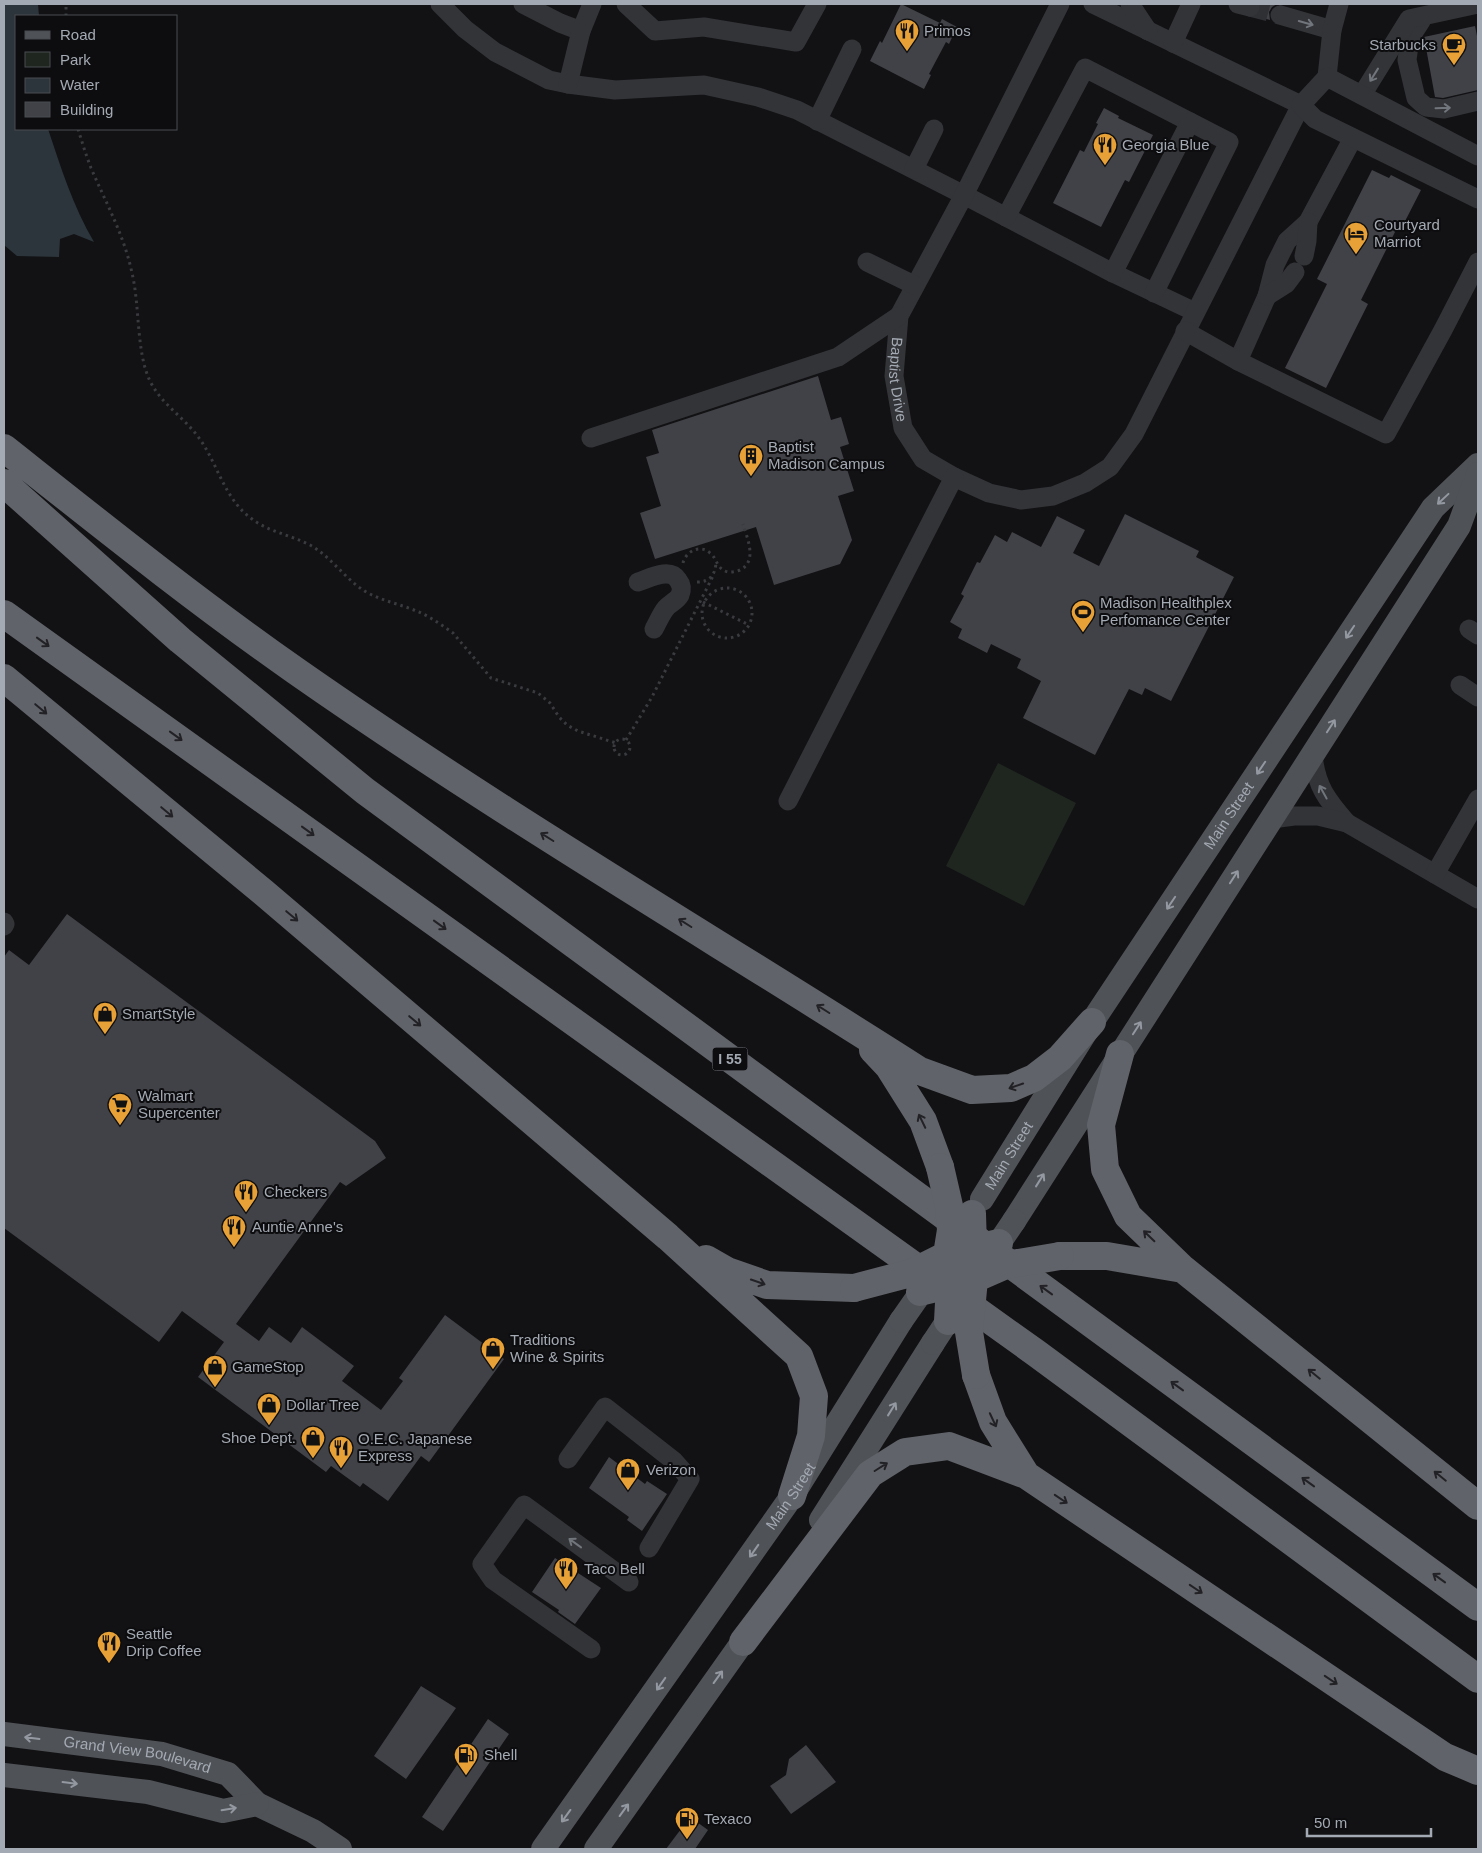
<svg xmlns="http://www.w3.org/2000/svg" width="1482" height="1853" font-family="Helvetica,sans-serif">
<rect width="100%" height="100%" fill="#121214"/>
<!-- green -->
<path fill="#1f261f" d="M 998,763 L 1076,803 L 1024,906 L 946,866 Z"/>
<!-- water -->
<path fill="#2c353b" d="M 4,4 L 38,4 L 39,16 L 16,16 L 16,129 L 48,129 C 61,168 73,206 94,242 L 74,234 L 60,239 L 59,257 L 17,256 L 4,245 Z"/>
<!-- building -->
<path fill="#414247" d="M 901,4 L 940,23 L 942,19 L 957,27 L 949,44 L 946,42 L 929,74 L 931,75 L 924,89 L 870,61 L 880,41 L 882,43 Z
M 1261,4 L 1283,4 L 1277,4 L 1272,7 L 1269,12 L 1270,20 L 1256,16 L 1261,10 Z
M 1475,26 L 1478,41 L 1478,90 L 1443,98 L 1435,97 L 1424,37 Z
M 1104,108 L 1119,116 L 1118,118 L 1153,135 L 1129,182 L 1125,180 L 1101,227 L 1053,203 L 1080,150 L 1084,152 L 1098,124 L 1096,123 Z
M 1372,170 L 1389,178 L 1391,175 L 1421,190 L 1400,231 L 1397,228 L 1361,300 L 1368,304 L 1326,388 L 1285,368 L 1327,284 L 1317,279 Z
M 818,376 L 831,420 L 841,417 L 849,444 L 840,447 L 854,491 L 838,496 L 852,540 L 840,564 L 774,585 L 756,527 L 655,559 L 640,513 L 661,506 L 646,457 L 659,453 L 652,430 Z
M 1125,514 L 1199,551 L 1196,557 L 1234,577 L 1171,701 L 1145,688 L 1142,695 L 1129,689 L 1095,755 L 1023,718 L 1041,681 L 1017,668 L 1021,659 L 991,644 L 987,653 L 958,638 L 962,629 L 950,622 L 964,596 L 961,594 L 977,562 L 980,563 L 995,535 L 1007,542 L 1012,532 L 1041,547 L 1057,516 L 1085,530 L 1073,553 L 1099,566 Z
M 67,914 L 375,1141 L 386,1158 L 346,1186 L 340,1182 L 236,1324 L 259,1341 L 269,1327 L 291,1343 L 302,1327 L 354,1366 L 342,1381 L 381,1410 L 403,1381 L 399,1378 L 445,1315 L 504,1359 L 429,1462 L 421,1456 L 388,1501 L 363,1483 L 360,1487 L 331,1466 L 326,1472 L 198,1377 L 224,1342 L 182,1311 L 159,1342 L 4,1228 L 4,957 L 9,950 L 29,965 Z
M 609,1457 L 645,1484 L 647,1481 L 667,1494 L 642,1531 L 627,1520 L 629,1517 L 589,1488 Z
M 555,1558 L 601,1588 L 575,1624 L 558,1612 L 559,1610 L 532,1592 Z
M 421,1686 L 456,1708 L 406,1779 L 374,1756 Z
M 488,1719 L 509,1734 L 443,1831 L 422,1817 Z
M 806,1745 L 836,1782 L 791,1814 L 770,1786 L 786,1775 L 789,1759 Z
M 690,1817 L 708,1830 L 695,1849 L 666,1849 Z"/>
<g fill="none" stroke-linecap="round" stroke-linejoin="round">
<!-- minor-tunnel -->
<path stroke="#2f3034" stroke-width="19" stroke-dasharray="19 9" stroke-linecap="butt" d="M 1250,7 L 1280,15"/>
<!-- path -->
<path stroke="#393b3f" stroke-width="3" stroke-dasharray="2.5 4" stroke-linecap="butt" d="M 66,16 L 66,4
M 78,129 C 82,142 86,155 91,168 C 106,203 124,235 132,273 C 140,306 136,352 150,381 C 161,404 184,417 199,438 C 218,464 224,499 252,519 C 269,532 291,535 310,545 C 333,558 346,581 368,593 C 385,602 404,605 421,613 C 432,618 443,626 453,633 L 491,678 L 538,693 L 550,703 L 559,717 L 567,725 L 578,731 L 616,743
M 683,563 C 686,551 700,544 710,553 C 717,558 716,567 725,571 C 729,573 735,572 740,570 C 758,561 747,538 743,524
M 697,582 C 710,582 715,575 716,563
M702 613a25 25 0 1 1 50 0a25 25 0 1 1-50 0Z
M 703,602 L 749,625
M614 747a8 8 0 1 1 16 0a8 8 0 1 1-16 0Z
M 626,740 L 652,697 L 713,576"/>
<!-- minor -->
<g stroke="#333438" stroke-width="19">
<path d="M 440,4 L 465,29 L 495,52 L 549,80 L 568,84 L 615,90 L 704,85 L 758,97 L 797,110 L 964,195 L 1113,273 L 1195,312"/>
<path d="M 523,4 L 560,23 L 581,31"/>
<path d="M 626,4 L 655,31 L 704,27 L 796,42 L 817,4"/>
<path id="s1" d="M 1060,4 L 964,195 L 899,316 L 894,376 L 903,428 L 923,459 L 954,477 L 989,493 L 1021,500 L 1053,496 L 1085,483 L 1110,467 L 1134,434 L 1301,105 L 1093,4"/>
<path d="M 1130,4 L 1148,31"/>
<path d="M 1238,4 L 1250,7"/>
<path d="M 1280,15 L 1332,30"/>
<path d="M 1421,21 L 1410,38 L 1407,60 L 1416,98 L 1426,107 L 1444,109 L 1478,101"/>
<path d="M 1173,43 L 1191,4"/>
<path d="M 1327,77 L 1332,30 L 1339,4"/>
<path d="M 568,84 L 581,31 L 592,4"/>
<path d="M 1362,95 L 1409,19 L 1478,4"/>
<path d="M 817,121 L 852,49"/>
<path d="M 1353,138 L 1308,222 L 1287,241 L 1275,265 L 1267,296 L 1238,361 L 1386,434 L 1443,330 L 1478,262"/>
<path d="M 1478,156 L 1327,77 L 1301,105 L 1315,119 L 1478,199"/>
<path d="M 914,169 L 934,129"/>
<path d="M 1006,217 L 1085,68 L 1229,142 L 1154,293"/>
<path d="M 1304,256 L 1307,241 L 1308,222"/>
<path d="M 867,262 L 914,285"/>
<path d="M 1113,273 L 1190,122"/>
<path d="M 1267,296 L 1286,284 L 1295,272"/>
<path d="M 1185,331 L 1238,361"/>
<path d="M 591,438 L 838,357 L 899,316"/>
<path d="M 638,582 C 650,578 670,567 678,580 C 682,585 682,590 680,595 C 677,601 670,603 666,608 C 661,614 658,622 654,629"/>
<path d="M 1469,629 L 1478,635"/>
<path d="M 1460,685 L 1478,697"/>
<path d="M 1313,755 C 1316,786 1327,800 1347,823"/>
<path d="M 788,801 L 954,477"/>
<path d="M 1272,819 L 1294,816 L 1318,816 L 1347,823 L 1478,899"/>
<path d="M 1435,874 L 1478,799"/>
<path d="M 4,922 L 5,924 L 4,926"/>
<path d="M 568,1459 L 605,1407 L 674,1461 L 690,1479 L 649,1548"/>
<path d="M 591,1649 L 493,1580 L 482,1564 L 524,1505 L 629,1582"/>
</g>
<!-- major -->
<g stroke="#4f5257" stroke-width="24">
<path id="s2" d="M 982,1199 L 1092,1022 L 1433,508 L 1478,465"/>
<path d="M 1014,1221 L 1459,526 L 1478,474"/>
<path d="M 821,1520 L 933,1343"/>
<path id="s3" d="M 4,1734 L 162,1754 L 228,1774 L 257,1804 L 313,1831 L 340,1849"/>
<path d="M 4,1775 L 148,1792 L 223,1811 L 257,1804"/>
<path id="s4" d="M 543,1849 L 792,1496 L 901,1321"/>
<path d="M 596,1849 L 754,1626"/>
</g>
<!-- highway -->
<path stroke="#606369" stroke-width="28" d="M 4,448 C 100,524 196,601 296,671 C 499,813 712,938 920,1071 L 972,1090 L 1011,1088 L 1034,1078 L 1060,1058 L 1092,1022
M 4,483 L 180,640 L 365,791 L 1478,1607
M 4,614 L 1036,1353 L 1478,1679
M 4,678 L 263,892 L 668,1237 L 799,1356 L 814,1396 L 811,1436 L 792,1496
M 873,1050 L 889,1067 L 923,1121 L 940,1167
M 1120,1054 L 1101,1125 L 1105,1169 L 1128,1216 L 1183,1269 L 1478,1506
M 1060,1256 L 1107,1256 L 1183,1269
M 706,1259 L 727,1271 L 767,1285 L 854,1288
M 976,1375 L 993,1422 L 1026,1475
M 743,1642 L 870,1474 L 905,1452 L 949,1446 L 1026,1475 L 1445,1757 L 1478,1771"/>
<!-- major-bridge -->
<path stroke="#4f5257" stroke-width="24" d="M 989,1258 L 1014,1221
M 901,1321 L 931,1278
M 933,1343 L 958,1305"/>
<!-- highway-bridge -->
<path stroke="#606369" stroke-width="28" d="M 940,1167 L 949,1206 L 951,1230 L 947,1255 L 950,1284 L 948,1321
M 972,1214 L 974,1279 L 969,1332 L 976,1375
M 854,1288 L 911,1273 L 947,1255 L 999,1243
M 920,1292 L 974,1279 L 1006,1265 L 1060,1256"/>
</g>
<!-- one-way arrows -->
<defs><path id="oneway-shaft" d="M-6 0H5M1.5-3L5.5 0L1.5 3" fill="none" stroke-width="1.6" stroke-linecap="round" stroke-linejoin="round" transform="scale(1.25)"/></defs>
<g stroke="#71757c">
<use href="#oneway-shaft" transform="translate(1306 23) rotate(16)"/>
<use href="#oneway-shaft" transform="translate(1374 75) rotate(122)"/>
<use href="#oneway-shaft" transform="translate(1443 108) rotate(-2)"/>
<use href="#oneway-shaft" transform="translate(1323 792) rotate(-119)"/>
<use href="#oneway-shaft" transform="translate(575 1543) rotate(-144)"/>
</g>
<g stroke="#9398a1">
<use href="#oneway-shaft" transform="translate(1443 499) rotate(137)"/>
<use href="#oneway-shaft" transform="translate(1350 632) rotate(124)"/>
<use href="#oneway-shaft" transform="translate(1331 726) rotate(-57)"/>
<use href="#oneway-shaft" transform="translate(1261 768) rotate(124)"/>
<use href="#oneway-shaft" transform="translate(1234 877) rotate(-57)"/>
<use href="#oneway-shaft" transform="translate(1171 903) rotate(124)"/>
<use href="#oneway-shaft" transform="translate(1137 1028) rotate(-57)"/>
<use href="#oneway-shaft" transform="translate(1040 1180) rotate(-58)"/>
<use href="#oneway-shaft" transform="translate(892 1409) rotate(-58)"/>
<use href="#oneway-shaft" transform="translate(754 1551) rotate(125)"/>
<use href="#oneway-shaft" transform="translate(718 1677) rotate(-54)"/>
<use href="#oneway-shaft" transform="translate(661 1684) rotate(125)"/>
<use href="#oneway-shaft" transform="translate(32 1738) rotate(-173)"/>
<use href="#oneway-shaft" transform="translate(70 1783) rotate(7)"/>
<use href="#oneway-shaft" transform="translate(229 1809) rotate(-9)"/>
<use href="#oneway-shaft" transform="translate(624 1810) rotate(-54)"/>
<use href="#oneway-shaft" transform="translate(566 1816) rotate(126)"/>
</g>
<g stroke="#222226">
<use href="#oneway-shaft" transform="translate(43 642) rotate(36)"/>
<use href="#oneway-shaft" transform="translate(41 709) rotate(40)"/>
<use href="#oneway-shaft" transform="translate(176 736) rotate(36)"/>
<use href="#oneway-shaft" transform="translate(167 812) rotate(40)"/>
<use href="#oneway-shaft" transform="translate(308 831) rotate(36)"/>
<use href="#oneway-shaft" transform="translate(547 837) rotate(-148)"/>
<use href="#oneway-shaft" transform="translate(292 916) rotate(40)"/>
<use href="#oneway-shaft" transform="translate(685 923) rotate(-148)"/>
<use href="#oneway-shaft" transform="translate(440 925) rotate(36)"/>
<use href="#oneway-shaft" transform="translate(823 1009) rotate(-148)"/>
<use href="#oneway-shaft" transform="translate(415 1021) rotate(40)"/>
<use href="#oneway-shaft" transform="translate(1016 1086) rotate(161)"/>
<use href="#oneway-shaft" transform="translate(922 1121) rotate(-116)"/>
<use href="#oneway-shaft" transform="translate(1149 1236) rotate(-136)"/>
<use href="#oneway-shaft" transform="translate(758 1282) rotate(19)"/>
<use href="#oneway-shaft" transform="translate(1046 1290) rotate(-144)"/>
<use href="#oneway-shaft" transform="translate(1314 1374) rotate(-141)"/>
<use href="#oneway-shaft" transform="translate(1177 1386) rotate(-144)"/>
<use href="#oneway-shaft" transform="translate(993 1420) rotate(65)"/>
<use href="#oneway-shaft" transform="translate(881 1467) rotate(-32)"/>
<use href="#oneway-shaft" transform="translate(1440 1476) rotate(-141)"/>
<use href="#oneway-shaft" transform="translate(1308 1482) rotate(-144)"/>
<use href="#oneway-shaft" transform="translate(1061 1499) rotate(34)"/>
<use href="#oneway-shaft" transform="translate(1439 1578) rotate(-144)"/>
<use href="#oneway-shaft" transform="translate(1196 1589) rotate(34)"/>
<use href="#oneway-shaft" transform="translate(1331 1680) rotate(34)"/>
</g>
<!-- icons -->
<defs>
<symbol id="restaurant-pin" viewBox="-11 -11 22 30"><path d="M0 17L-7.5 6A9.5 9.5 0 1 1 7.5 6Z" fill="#e7a137" stroke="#0d0d0f"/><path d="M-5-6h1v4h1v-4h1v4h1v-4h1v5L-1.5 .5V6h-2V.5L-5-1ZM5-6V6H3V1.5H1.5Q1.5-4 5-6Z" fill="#111"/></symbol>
<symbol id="cafe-pin" viewBox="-11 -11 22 30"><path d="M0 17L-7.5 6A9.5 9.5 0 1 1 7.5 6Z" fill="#e7a137" stroke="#0d0d0f"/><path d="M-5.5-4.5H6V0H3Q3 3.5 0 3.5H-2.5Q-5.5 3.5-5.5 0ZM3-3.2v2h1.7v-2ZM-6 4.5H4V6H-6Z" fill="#111"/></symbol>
<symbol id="hotel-pin" viewBox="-11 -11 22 30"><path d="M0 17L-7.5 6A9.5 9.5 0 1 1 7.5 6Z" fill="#e7a137" stroke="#0d0d0f"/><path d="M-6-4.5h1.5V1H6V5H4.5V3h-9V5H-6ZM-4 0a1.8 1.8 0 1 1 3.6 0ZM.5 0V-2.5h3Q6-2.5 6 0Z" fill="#111"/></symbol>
<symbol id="building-pin" viewBox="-11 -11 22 30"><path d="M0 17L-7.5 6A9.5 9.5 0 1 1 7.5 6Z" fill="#e7a137" stroke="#0d0d0f"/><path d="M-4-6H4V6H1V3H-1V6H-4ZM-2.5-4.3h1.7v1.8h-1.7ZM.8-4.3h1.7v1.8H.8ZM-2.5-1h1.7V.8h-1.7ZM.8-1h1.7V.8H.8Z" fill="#111"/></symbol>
<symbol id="stadium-pin" viewBox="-11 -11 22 30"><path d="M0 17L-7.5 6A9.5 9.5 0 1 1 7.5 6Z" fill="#e7a137" stroke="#0d0d0f"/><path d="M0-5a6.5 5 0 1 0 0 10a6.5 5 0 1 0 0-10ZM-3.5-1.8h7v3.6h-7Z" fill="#111"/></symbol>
<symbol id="shop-pin" viewBox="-11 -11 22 30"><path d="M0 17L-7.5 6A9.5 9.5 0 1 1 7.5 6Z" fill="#e7a137" stroke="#0d0d0f"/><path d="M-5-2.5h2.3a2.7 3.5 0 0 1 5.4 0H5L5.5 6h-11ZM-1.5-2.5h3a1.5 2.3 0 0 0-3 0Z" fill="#111"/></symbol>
<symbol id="supermarket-pin" viewBox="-11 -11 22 30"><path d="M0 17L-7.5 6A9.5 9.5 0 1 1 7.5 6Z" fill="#e7a137" stroke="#0d0d0f"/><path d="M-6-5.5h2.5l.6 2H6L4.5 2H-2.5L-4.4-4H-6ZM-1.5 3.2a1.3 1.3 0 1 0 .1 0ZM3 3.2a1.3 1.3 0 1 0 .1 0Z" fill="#111"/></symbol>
<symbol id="fuel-pin" viewBox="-11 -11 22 30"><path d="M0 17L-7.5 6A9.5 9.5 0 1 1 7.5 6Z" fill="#e7a137" stroke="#0d0d0f"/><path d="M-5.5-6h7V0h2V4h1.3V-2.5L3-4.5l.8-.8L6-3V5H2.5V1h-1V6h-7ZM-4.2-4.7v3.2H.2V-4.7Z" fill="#111"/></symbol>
</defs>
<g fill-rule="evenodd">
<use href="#restaurant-pin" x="893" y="17" width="28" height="38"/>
<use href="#cafe-pin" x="1440" y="31" width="28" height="38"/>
<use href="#restaurant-pin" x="1091" y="131" width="28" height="38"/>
<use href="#hotel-pin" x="1342" y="220" width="28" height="38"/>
<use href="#building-pin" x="737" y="442" width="28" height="38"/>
<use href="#stadium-pin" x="1069" y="598" width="28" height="38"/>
<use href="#shop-pin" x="91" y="1000" width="28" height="38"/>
<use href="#supermarket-pin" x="106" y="1091" width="28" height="38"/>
<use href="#restaurant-pin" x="232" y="1178" width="28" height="38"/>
<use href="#restaurant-pin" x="220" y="1213" width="28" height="38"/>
<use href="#shop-pin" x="479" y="1335" width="28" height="38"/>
<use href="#shop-pin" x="201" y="1353" width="28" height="38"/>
<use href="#shop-pin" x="255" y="1391" width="28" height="38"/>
<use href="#shop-pin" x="299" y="1424" width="28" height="38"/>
<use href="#restaurant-pin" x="327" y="1434" width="28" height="38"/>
<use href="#shop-pin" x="614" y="1456" width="28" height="38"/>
<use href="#restaurant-pin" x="552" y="1555" width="28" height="38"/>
<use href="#restaurant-pin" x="95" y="1629" width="28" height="38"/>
<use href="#fuel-pin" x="452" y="1741" width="28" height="38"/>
<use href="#fuel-pin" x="673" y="1805" width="28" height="38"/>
</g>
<g text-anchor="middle" stroke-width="4" stroke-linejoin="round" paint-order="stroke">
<!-- shield labels -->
<rect fill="#0d0d0f" stroke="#777b82" stroke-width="1" x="712.5" y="1047.5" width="35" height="23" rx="4"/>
<g font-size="14" font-weight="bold" fill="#a4aab3">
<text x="730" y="1064">I 55</text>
</g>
<!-- poi labels -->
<g font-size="15" fill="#a4aab3" stroke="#0d0d0f" text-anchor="start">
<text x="924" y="36">Primos</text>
<text x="1436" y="50" text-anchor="end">Starbucks</text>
<text x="1122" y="150">Georgia Blue</text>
<text x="1374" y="230">Courtyard<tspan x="1374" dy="17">Marriot</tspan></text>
<text x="768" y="452">Baptist<tspan x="768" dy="17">Madison Campus</tspan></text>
<text x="1100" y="608">Madison Healthplex<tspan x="1100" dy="17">Perfomance Center</tspan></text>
<text x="122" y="1019">SmartStyle</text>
<text x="138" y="1101">Walmart<tspan x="138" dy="17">Supercenter</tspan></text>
<text x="264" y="1197">Checkers</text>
<text x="252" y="1232">Auntie Anne's</text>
<text x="510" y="1345">Traditions<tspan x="510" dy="17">Wine &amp; Spirits</tspan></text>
<text x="232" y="1372">GameStop</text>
<text x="286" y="1410">Dollar Tree</text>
<text x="296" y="1443" text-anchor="end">Shoe Dept.</text>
<text x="358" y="1444">O.E.C. Japanese<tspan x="358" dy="17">Express</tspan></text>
<text x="646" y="1475">Verizon</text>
<text x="584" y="1574">Taco Bell</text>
<text x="126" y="1639">Seattle<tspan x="126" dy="17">Drip Coffee</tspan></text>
<text x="484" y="1760">Shell</text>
<text x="704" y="1824">Texaco</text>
</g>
<!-- street labels -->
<g font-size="15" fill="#a4aab3" stroke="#0d0d0f">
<text dy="5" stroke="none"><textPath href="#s1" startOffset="415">Baptist Drive</textPath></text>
<text dy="5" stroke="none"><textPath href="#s2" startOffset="456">Main Street</textPath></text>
<text dy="5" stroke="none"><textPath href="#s2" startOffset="51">Main Street</textPath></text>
<text dy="5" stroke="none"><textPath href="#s4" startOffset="431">Main Street</textPath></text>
<text dy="5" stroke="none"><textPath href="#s3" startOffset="135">Grand View Boulevard</textPath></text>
</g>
</g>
<!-- border -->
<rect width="1482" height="1853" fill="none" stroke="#a4aab3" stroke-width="10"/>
<!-- legend -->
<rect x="15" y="15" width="162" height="115" fill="#0d0d0f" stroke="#494c51"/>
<rect x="25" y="31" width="25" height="8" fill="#4f5257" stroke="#494c51"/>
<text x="60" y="40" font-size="15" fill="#a4aab3">Road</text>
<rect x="25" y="52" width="25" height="15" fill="#1f261f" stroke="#494c51"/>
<text x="60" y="65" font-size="15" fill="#a4aab3">Park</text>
<rect x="25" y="78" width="25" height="15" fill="#2c353b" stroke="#494c51"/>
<text x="60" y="90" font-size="15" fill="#a4aab3">Water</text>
<rect x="25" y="102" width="25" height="15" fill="#414247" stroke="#494c51"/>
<text x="60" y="115" font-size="15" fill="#a4aab3">Building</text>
<!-- scale -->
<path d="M1307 1828v8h124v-8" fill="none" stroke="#a4aab3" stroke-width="2.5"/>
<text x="1314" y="1828" font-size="15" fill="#a4aab3" stroke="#0d0d0f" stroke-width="4" paint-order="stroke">50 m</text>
</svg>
